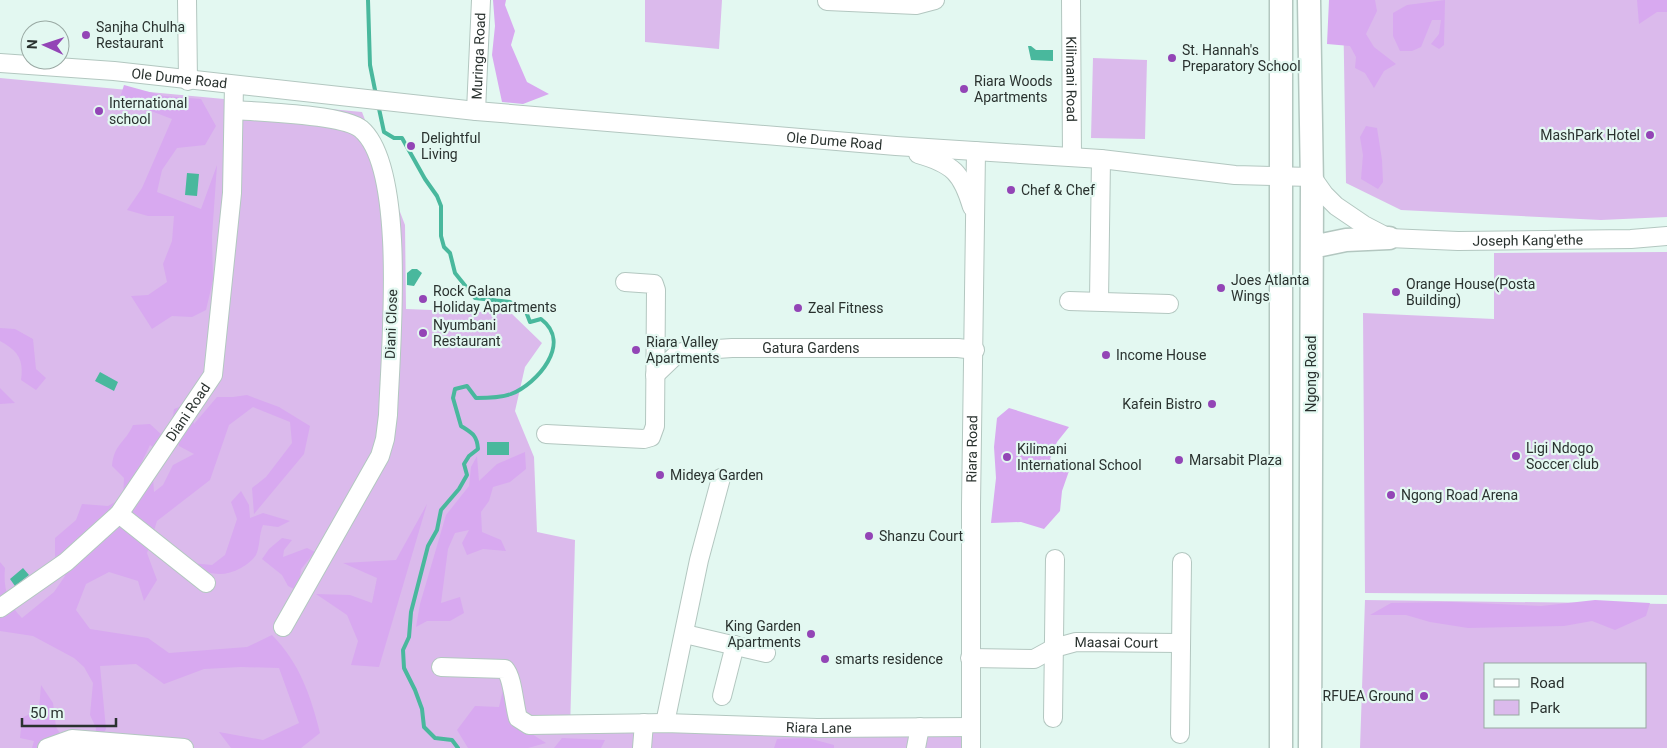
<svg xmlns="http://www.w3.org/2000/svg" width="1667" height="748" font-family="Roboto,sans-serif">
<rect width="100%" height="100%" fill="#e3f8f1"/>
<!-- green -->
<path fill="#dbbaec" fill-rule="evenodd" d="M 645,0 L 722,0 L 719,49 L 645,42 Z
M 1343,0 L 1667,0 L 1667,217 L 1601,220 L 1401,210 L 1346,183 Z
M 1093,58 L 1147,60 L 1145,139 L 1091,138 Z
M 0,78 L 362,112 L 405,225 L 406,309 L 511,313 L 542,343 L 525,367 L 515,411 L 534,457 L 537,532 L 575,540 L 570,731 L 965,732 L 965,748 L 0,748 Z
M 1667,252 L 1667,595 L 1365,593 L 1363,313 L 1494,319 L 1494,253 Z
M 1365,600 L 1667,604 L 1667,748 L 1360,748 ZM 1486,664 L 1646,664 L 1646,727 L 1486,727 Z"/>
<!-- forest -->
<path fill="#d8a9f0" d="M 493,0 L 506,0 L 505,5 L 515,31 L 511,45 L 527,82 L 549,94 L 523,104 L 502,102 L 492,55 L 495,26 Z
M 1329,0 L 1375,0 L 1377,11 L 1366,34 L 1374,47 L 1396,64 L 1384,71 L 1374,88 L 1365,73 L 1355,68 L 1356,57 L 1350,46 L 1327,44 Z
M 1445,0 L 1444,45 L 1439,49 L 1431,44 L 1439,34 L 1441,20 L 1432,20 L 1421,47 L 1412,51 L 1400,51 L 1393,36 L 1393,13 L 1407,5 Z
M 1637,0 L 1667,0 L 1667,12 L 1657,12 L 1639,24 Z
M 124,85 L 164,96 L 201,99 L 216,126 L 205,145 L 177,148 L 162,170 L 157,192 L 201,209 L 217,165 L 212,236 L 213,280 L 206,310 L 192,317 L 172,316 L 152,329 L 131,296 L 148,295 L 167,282 L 163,264 L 172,241 L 174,216 L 148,216 L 127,210 L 142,188 L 172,119 L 143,108 L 118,104 Z
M 1366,126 L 1377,128 L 1382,160 L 1383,182 L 1378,189 L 1361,179 L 1363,155 L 1360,137 Z
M 0,328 L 15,329 L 33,339 L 36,369 L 46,378 L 36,390 L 21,380 C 24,359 18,351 0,341 Z
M 0,388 L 15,403 L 0,404 Z
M 247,395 L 279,407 L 310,426 L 304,454 L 254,514 L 252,488 L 266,477 L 292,443 L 290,422 L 253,407 L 229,425 L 210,480 L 157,521 L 147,553 L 157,580 L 144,601 L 138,581 L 109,572 L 86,584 L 76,610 L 90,629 L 148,638 L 169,653 L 247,647 L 272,635 C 299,662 311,696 320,733 L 301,748 L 231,748 L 219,732 L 263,740 L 299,723 L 279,668 L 241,667 L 204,669 L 164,684 L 136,664 L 100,666 L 106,729 L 95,748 L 96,728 L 90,715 L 93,683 L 84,667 L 74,658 L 33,636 L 0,631 L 0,562 L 5,568 C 3,588 8,604 22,618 L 54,592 L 65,576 L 55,558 L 55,538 L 76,520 L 82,504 L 108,506 L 123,498 L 124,478 L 112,466 C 114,444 125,443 133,425 L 150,424 L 163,436 L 165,455 L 150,445 L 140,466 L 153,478 L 154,492 L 163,485 L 173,465 L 194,454 L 179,446 L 172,422 L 174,409 L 190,403 L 194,424 L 217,397 L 233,397 Z
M 1009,408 L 1069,427 L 1057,442 L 1050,459 L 1069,471 L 1062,491 L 1060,511 L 1044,529 L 1021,522 L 991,523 L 996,478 L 994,447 L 997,418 Z
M 525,452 L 526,469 L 510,482 L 493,487 L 489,501 L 481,512 L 482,532 L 501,540 L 506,551 L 483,549 L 467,555 L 462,543 L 469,530 L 455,533 L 448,549 L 441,603 L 460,597 L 464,613 L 450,621 L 427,621 L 416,627 L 420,604 L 446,515 L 469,486 L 471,467 L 477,456 L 479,481 L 497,464 Z
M 241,491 L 249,505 L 250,518 L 263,513 L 290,521 L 278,527 L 263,525 C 259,534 260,547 256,555 C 253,560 246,565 241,568 C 222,578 208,575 191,563 L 212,565 L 225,555 L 237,519 L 231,502 Z
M 427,504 L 379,667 L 351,665 L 358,641 L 347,615 L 316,594 L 350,595 L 372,603 L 377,578 L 343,563 L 396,560 Z
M 282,538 L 292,540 L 284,550 L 283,557 L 307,548 L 315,552 L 301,569 L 298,591 L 288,586 L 282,575 L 262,559 L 269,549 Z
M 1595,600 L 1650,603 L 1646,616 L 1615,630 L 1592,621 L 1564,626 L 1468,628 L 1430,622 L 1406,615 L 1370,615 L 1391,603 L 1452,602 L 1541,606 Z
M 41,685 L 53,703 L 56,727 L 69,748 L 32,748 L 34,741 L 20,738 L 22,718 L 39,709 Z
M 503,690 L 510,720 L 546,743 L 528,748 L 468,748 L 457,730 L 475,706 L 499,707 Z
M 562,738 L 605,740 L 601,748 L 554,748 Z
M 808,738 L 834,745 L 834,748 L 774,748 L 777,739 Z"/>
<!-- water -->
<path fill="#49b89d" d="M 1028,46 L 1031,46 L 1036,50 L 1053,50 L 1053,61 L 1031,60 Z
M 187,173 L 199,174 L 197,196 L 185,195 Z
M 412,269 L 417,269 L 422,273 L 414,286 L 407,285 L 407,273 Z
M 100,372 L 118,382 L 114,391 L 95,381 Z
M 487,442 L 509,442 L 509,455 L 487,455 Z
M 23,568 L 29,575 L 15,586 L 10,579 Z"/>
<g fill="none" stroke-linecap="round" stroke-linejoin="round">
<!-- stream -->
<path stroke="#49b89d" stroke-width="4" d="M 368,0 L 370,65 L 376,95
M 378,104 L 384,132 L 394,138 L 402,138 L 425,179 L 437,196 L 441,206 L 441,236 L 444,247 L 450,253 L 455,273 L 475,298 L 510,302 L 525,309 L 530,322 L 541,319 C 573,343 537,384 511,394 C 500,398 487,398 476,398 L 467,386 L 455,389 L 453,398 L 461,426 C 472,433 477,435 478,449 L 469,456 L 464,464 L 467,475 L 459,489 L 441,510 L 437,530 L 428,546 L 411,612 L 409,637 L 403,650 L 404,668 L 415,690 L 422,709 L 424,727 L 435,738 L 452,740 L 458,748"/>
<defs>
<g id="minor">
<path d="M 187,0 L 188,81"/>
<path id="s1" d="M 1071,0 L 1072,157"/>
<path d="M 827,1 L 916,5 L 935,0"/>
<path id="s2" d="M 0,63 L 114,71 L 476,111 L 896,146 L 1101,159 L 1235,175 L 1312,177 L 1324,194 L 1336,206 L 1364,225 L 1389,238 L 1458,241 L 1631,239 L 1667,236"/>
<path d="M 234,110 C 259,112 343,114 361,129 C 408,169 390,355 388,415 L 385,439 L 380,456 L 283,627"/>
<path id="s3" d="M 476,111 L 481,0"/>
<path d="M 918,154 C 953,164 962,173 972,207"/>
<path d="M 1069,301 L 1169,304"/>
<path d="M 1099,301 L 1101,159"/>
<path id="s4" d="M 655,375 L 678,353 L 687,351 L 732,348 L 958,348 L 975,350"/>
<path d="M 546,434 L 644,439 L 651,437 L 655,426 L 656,290 L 654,284 L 625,282"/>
<path d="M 119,514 L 206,583"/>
<path id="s5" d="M 0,608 L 66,562 L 119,514 L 213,375 L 232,193 L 234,85"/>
<path d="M 685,634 L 766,653"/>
<path id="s6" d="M 970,658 L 1034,659 L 1054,648 L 1076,642 L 1179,643"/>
<path id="s7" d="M 441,667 L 505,669 C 513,678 514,705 518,718 L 529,725 L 665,723 L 817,728 L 971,727"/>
<path d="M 722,696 L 735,645"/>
<path d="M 1053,718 L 1055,559"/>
<path d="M 665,723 L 699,560 L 721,478"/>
<path d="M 1180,734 L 1182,562"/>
<path d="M 47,748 L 72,739 L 184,748"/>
<path d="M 642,748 L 644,723"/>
<path d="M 916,748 L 920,727"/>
<path id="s8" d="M 971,748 L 971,505 L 976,151"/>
</g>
<path id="major" d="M 1309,0 L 1312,186 L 1310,748
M 1312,247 L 1346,240 L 1389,238
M 1281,748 L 1281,0"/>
</defs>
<!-- minor casing -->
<use href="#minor" stroke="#b3c7c0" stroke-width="20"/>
<!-- major casing -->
<use href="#major" stroke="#b3c7c0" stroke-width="25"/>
<!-- minor -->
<use href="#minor" stroke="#fff" stroke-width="18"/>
<!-- major -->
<use href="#major" stroke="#fff" stroke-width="22"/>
</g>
<!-- markers -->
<g fill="#9345b6" stroke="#e3f8f1" stroke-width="2">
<circle cx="86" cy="35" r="5"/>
<circle cx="1172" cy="58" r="5"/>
<circle cx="964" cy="89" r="5"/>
<circle cx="99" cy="111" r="5"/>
<circle cx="1650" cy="135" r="5"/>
<circle cx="411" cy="146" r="5"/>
<circle cx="1011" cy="190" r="5"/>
<circle cx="1221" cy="288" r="5"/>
<circle cx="1396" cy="292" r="5"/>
<circle cx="423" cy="299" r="5"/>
<circle cx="798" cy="308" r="5"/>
<circle cx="423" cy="333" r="5"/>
<circle cx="636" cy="350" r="5"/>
<circle cx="1106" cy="355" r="5"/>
<circle cx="1212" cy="404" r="5"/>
<circle cx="1516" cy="456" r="5"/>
<circle cx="1007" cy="457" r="5"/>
<circle cx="1179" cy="460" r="5"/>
<circle cx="660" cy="475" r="5"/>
<circle cx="1391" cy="495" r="5"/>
<circle cx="869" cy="536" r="5"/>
<circle cx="811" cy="634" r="5"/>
<circle cx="825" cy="659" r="5"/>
<circle cx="1424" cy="696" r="5"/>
</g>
<g text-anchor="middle" stroke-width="4.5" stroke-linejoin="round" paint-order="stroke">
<!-- poi labels -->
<g font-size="14" fill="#2a322f" stroke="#e3f8f1" text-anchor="start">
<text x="96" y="32">Sanjha Chulha<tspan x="96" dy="16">Restaurant</tspan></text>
<text x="1182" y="55">St. Hannah's<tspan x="1182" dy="16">Preparatory School</tspan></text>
<text x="974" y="86">Riara Woods<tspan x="974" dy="16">Apartments</tspan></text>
<text x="109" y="108">International<tspan x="109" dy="16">school</tspan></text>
<text x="1640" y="140" text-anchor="end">MashPark Hotel</text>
<text x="421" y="143">Delightful<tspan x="421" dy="16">Living</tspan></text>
<text x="1021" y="195">Chef &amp; Chef</text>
<text x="1231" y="285">Joes Atlanta<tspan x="1231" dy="16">Wings</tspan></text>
<text x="1406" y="289">Orange House(Posta<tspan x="1406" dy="16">Building)</tspan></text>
<text x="433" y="296">Rock Galana<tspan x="433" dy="16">Holiday Apartments</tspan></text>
<text x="808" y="313">Zeal Fitness</text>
<text x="433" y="330">Nyumbani<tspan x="433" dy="16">Restaurant</tspan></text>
<text x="646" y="347">Riara Valley<tspan x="646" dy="16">Apartments</tspan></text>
<text x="1116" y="360">Income House</text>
<text x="1202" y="409" text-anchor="end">Kafein Bistro</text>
<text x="1526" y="453">Ligi Ndogo<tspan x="1526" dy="16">Soccer club</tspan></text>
<text x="1017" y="454">Kilimani<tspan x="1017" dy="16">International School</tspan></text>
<text x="1189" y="465">Marsabit Plaza</text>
<text x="670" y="480">Mideya Garden</text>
<text x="1401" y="500">Ngong Road Arena</text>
<text x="879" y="541">Shanzu Court</text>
<text x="801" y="631" text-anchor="end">King Garden<tspan x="801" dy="16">Apartments</tspan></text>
<text x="835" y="664">smarts residence</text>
<text x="1414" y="701" text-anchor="end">RFUEA Ground</text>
</g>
<!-- street labels -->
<g font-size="14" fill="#2a322f" stroke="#e3f8f1">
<text dy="5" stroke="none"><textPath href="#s3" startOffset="55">Muringa Road</textPath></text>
<text dy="5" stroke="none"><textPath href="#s1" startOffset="79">Kilimani Road</textPath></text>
<text dy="5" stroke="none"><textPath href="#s2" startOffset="180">Ole Dume Road</textPath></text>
<text dy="5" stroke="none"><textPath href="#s2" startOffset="838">Ole Dume Road</textPath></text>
<text dy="5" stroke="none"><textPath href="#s2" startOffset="1556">Joseph Kang'ethe</textPath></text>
<text transform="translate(391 324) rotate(-88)" y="5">Diani Close</text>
<text dy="5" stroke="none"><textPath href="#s4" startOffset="165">Gatura Gardens</textPath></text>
<text transform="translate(1311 374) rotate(-90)" y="5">Ngong Road</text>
<text dy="5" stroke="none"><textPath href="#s5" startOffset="275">Diani Road</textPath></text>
<text dy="5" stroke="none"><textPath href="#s8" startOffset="299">Riara Road</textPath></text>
<text dy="5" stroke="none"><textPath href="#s6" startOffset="150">Maasai Court</textPath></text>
<text dy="5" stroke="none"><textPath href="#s7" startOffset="418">Riara Lane</textPath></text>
</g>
</g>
<!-- legend -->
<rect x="1484" y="663" width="162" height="65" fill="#e3f8f1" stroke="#99a9a3"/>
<rect x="1494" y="679" width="25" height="8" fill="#ffffff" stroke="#99a9a3"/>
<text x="1530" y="688" font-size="15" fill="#2a322f">Road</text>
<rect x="1494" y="700" width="25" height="15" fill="#dbbaec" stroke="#99a9a3"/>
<text x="1530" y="713" font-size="15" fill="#2a322f">Park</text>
<!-- north arrow -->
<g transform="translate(45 45) rotate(273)"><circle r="24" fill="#e3f8f1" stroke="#99a9a3"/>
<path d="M0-4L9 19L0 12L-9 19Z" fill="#9345b6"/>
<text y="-8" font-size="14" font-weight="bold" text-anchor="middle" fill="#2a322f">N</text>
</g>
<!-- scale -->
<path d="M22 718v8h94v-8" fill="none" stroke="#2a322f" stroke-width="2.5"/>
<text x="30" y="718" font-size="15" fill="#2a322f" stroke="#e3f8f1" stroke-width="4" paint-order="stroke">50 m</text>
</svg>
